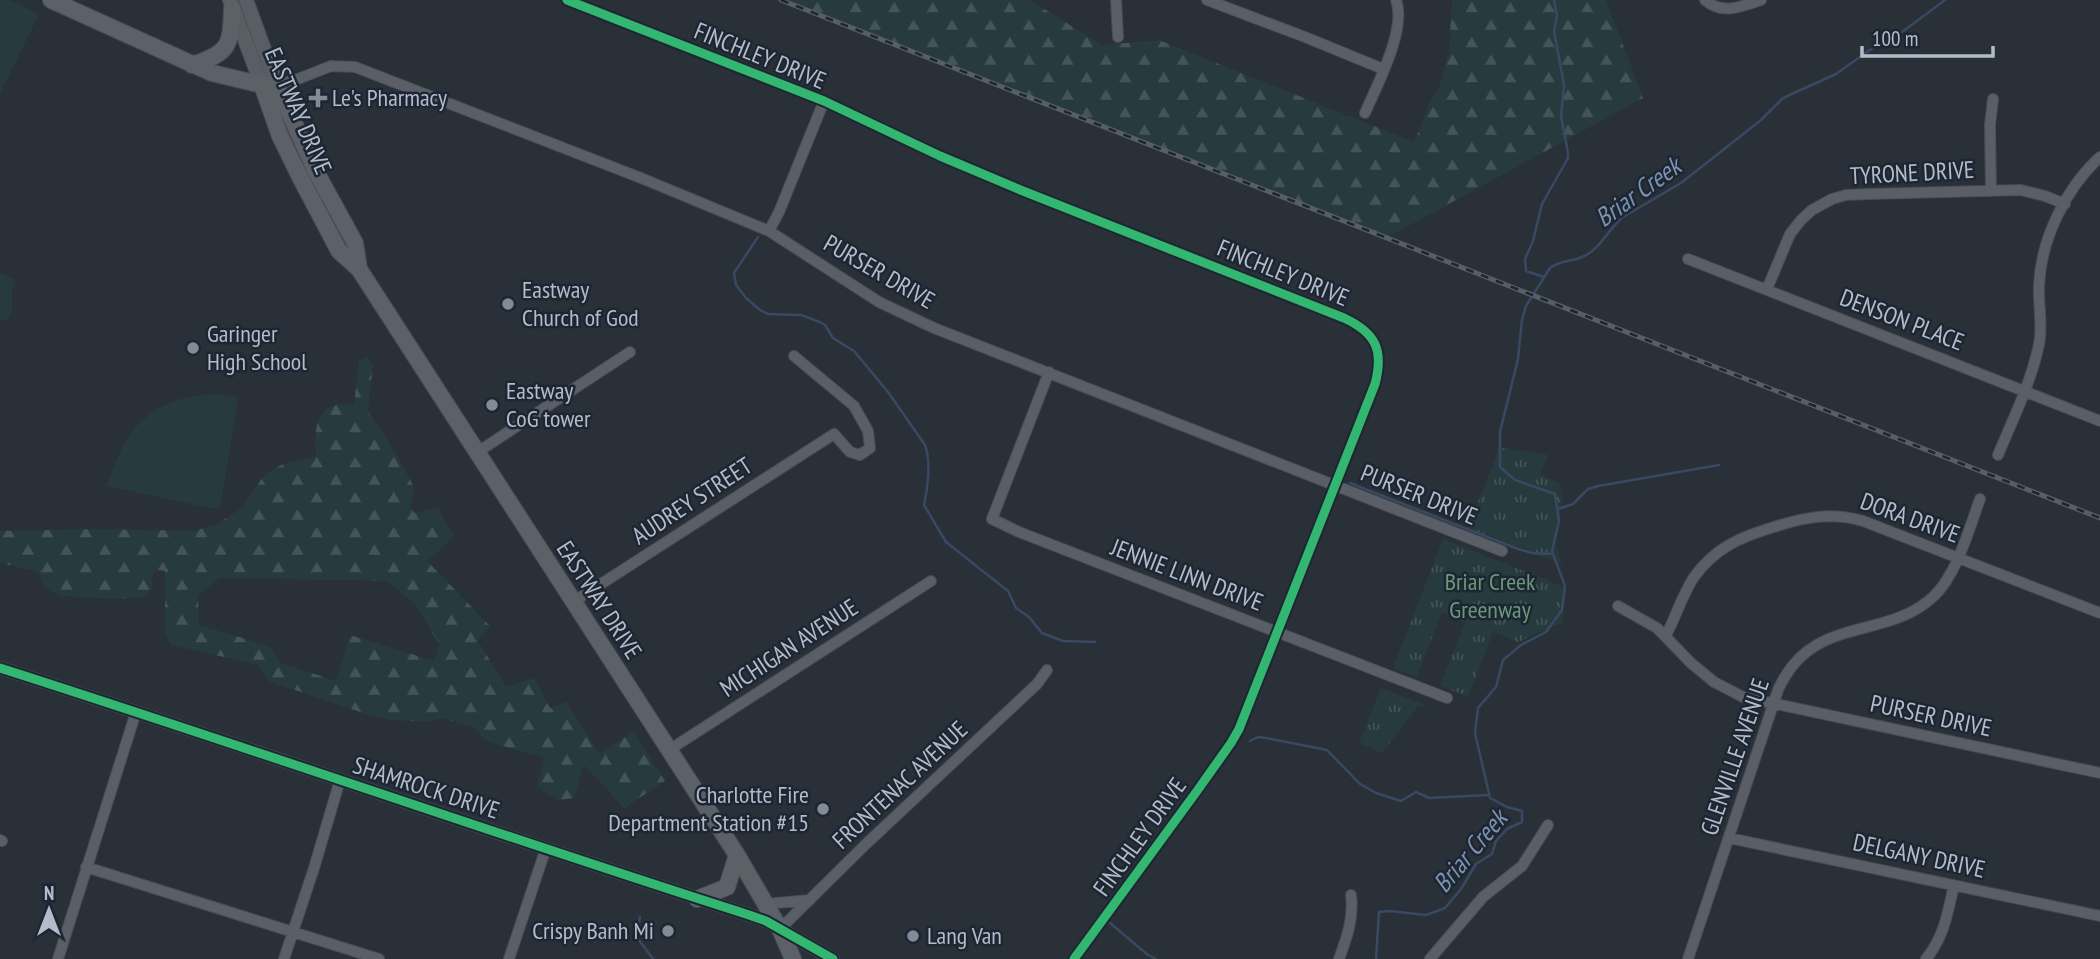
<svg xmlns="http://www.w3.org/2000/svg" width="2100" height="959" font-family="'PT Sans Narrow',sans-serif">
<defs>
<pattern id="forest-firs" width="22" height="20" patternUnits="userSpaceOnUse" patternTransform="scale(1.75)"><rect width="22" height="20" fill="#273a3e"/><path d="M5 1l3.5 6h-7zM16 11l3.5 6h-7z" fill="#445559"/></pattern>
<pattern id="park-tufts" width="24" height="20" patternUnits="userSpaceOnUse" patternTransform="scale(1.75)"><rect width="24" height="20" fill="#273a3e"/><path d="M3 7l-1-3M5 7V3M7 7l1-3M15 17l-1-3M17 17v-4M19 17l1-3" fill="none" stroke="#445559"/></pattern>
</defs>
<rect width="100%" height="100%" fill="#2a3038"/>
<!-- grass -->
<path fill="#273a3e" d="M 0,0 L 10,0 L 39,14 L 0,94 Z
M 0,273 L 16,280 L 14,284 L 17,286 L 12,287 L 12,309 L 7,321 L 0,319 Z
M 219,394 L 238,397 L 221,505 L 214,509 L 205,507 L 107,486 C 127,425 151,396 219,394 Z"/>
<!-- forest -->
<path fill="url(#forest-firs)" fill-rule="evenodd" d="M 784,0 L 1030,0 L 1102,45 L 1159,40 L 1414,142 L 1433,96 L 1438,92 L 1449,52 L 1452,0 L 1606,0 L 1643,98 L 1388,237 Z
M 367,357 L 373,365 L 368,411 L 395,452 L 415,489 L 410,505 L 414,513 L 438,508 L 454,537 L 427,561 L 490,626 L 478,641 L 506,687 L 534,678 L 550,708 L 567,702 L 599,754 L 633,732 L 665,781 L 624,808 L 584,765 L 574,798 L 557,800 L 537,787 L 544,758 L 486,741 L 473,727 L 442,718 L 429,722 L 392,720 L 369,715 L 268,681 L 259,665 L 171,645 L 165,633 L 165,571 L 158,570 L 153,573 L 152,587 L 146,597 L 113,599 L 60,596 L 43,586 L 39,572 L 0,563 L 0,531 L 97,529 L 194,531 L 217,524 L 242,508 L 265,474 L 281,465 L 316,456 C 315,438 313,411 336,405 C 341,403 349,405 354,405 L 359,362 ZM 220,578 L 387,581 L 415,604 L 439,644 L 434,661 L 350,635 L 336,681 L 281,663 L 269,646 L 199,625 L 198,595 Z"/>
<!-- park -->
<path fill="url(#park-tufts)" d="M 1497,447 L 1548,455 L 1540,475 L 1560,483 L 1562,502 L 1554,538 L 1562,564 L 1468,528 L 1497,454 Z
M 1443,539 L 1564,587 L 1563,622 L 1518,642 L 1493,632 L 1468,696 L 1440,686 L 1465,622 L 1442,612 L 1417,677 L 1393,668 Z
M 1381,688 L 1428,706 L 1418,706 L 1382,753 L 1359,743 Z"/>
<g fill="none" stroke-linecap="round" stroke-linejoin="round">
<!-- stream -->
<path stroke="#384963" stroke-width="2.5" d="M 758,237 L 734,273 L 736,285 L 746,298 L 760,310 L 768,314 L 801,315 L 820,322 L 825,325 L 833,338 L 854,351 L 888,392 L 925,445 C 931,461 928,488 924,505 L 946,542 L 1008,591 L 1016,608 L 1029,617 L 1042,633 L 1063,641 L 1095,642
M 1544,277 L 1526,271 L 1525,259 L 1533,241 L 1542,204 L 1568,158 L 1568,153 L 1561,116 L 1564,85 L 1554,31 L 1557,16 L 1554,0
M 1350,483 L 1518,549 L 1532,553 L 1553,554
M 1558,509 L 1573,504 L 1588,489 L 1598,486 L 1719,465
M 1250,741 L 1258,737 L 1266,738 L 1327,750 L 1360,784 L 1376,793 L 1401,801 L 1416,792 L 1429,798 L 1489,795
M 640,917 L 636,936 L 653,959
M 1110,923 L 1148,955 L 1156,959
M 1376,959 L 1379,912 L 1390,911 L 1426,915 L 1445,908 L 1461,889 L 1476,864 L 1492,854 L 1496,841 L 1507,829 L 1522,822 L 1522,811 L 1507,807 L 1490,798 L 1475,733 L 1478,708 L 1496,687 L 1503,660 L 1521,645 L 1546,632 L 1562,610 L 1565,586 L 1552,551 L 1559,521 L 1555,494 L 1515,480 L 1500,467 L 1500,432 L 1518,359 L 1522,320 L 1526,306 L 1550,268 C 1560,260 1571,262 1582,257 C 1600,250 1609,228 1623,217 L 1681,183 L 1761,120 L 1783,98 L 1836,74 L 1888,37 L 1902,32 L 1945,0"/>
<defs>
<path id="minor" d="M 567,0 L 824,101 L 940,156 L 1023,191 L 1344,318 C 1376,333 1384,350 1375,384 L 1239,729 L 1231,743 L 1197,791 L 1074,959
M 1116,0 L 1118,37
M 1207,0 L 1305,37 L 1383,69
M 1705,0 C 1722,15 1741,7 1761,0
M 277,85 L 298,79 L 331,66 L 355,67 L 641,178 L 769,231 L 879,302 L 934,328 L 1502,551
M 1365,113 C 1377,85 1407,29 1396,0
M 1991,191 L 1990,125 L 1993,99
M 769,231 L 779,212 L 824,101
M 1688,259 L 2100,421
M 1767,289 L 1790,234 L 1801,220 L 1812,210 L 1832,199 L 1846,195 L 1869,194 L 2021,190 L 2045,196 L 2065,204
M 1049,372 L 992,519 L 1019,532 L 1447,698
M 476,453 L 630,352
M 1998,455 C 2013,419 2031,383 2039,344 C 2043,325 2038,305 2039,285 C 2041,239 2066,188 2100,157
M 573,602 L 834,434 L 850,452 L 860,455 L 870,448 L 868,431 L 854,406 L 794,356
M 1618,606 L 1657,628 L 1691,663 L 1714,682 L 1743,697 L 2100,773
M 1666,635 C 1676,617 1682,595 1694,577 C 1715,548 1740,537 1774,527 C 1805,517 1831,512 1863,521 L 2100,613
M 669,750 L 931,581
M 1729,838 L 2100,916
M 0,840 L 2,841
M 86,867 L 379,959
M 765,904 L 810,900
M 780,929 L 866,844 L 1037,684 L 1047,670
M 58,959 L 136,712
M 284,959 L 314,868 L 340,780
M 509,959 L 546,848
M 1339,959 C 1347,937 1354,918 1351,895
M 1430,959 L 1483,897 L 1522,866 L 1548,825
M 1688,959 L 1778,690 C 1812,613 1886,642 1934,596 C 1957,574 1969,529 1980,499
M 1926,959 C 1944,937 1948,912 1954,885"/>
<path id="tertiary" d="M 0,668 C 251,748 498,835 749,915 L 766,921 L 833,959"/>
<path id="secondary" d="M 230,0 L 262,85
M 246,0 L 277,85"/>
<path id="primary" d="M 51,0 L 212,73 L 262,85 L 277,85 L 315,170 L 355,243 L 359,269
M 192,65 C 230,53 231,45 232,8
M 262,85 L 280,136 L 300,177 L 339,251 L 359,269 L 737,855 L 780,929 L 793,959
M 697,899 L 727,887 L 737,855"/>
</defs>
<!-- minor casing -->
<use href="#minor" stroke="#484c53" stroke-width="12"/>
<!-- tertiary casing -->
<use href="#tertiary" stroke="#484c53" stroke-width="14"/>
<!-- secondary casing -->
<use href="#secondary" stroke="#484c53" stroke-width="16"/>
<!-- primary casing -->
<use href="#primary" stroke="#484c55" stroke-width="18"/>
<!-- minor -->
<use href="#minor" stroke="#5a5e66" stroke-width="10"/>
<!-- tertiary -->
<use href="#tertiary" stroke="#5a5e66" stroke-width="12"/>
<!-- secondary -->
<use href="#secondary" stroke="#595d64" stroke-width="14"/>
<!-- primary -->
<use href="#primary" stroke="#5c6168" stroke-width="16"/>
<defs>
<path id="rail" d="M 781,0 L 2100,518"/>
</defs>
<!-- rail casing -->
<use href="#rail" stroke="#595d64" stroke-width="5"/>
<!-- rail -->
<use href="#rail" stroke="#1d2633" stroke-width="2.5" stroke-dasharray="8" stroke-linecap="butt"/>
<defs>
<path id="cycleway" d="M 567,0 L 824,101 L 940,156 L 1023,191 L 1344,318 C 1376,333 1384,350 1375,384 L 1239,729 L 1231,743 L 1197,791 L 1074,959
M 0,668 C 251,748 498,835 749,915 L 766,921 L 833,959"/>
</defs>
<!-- cycleway casing -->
<use href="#cycleway" stroke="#1d2633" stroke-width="13"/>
<!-- cycleway -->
<use href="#cycleway" stroke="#33b770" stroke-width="9"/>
</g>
<!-- markers -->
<g fill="#848b96" stroke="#1d2633" stroke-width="2.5">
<path d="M314.5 87.5h7v7h7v7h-7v7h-7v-7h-7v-7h7z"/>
<circle cx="508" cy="304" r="7"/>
<circle cx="193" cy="348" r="7"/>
<circle cx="492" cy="405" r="7"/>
<circle cx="823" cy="809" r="7"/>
<circle cx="668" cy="931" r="7"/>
<circle cx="913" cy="936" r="7"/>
</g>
<g text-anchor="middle" stroke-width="5" stroke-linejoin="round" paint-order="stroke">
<!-- street labels -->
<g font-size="24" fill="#b4bcc9" stroke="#1d2633">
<text transform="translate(760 56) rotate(22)" y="8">FINCHLEY DRIVE</text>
<text transform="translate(298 111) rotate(67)" y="8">EASTWAY DRIVE</text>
<text transform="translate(1912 173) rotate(-3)" y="8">TYRONE DRIVE</text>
<text transform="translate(879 272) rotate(30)" y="8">PURSER DRIVE</text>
<text transform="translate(1283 273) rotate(22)" y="8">FINCHLEY DRIVE</text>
<text transform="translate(1902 320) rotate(21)" y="8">DENSON PLACE</text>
<text transform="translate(1419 495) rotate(22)" y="8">PURSER DRIVE</text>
<text transform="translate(692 501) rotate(-33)" y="8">AUDREY STREET</text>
<text transform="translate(1910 518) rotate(20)" y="8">DORA DRIVE</text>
<text transform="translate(1187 575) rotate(21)" y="8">JENNIE LINN DRIVE</text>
<text transform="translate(599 600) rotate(57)" y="8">EASTWAY DRIVE</text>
<text transform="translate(789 648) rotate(-33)" y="8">MICHIGAN AVENUE</text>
<text transform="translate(1931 716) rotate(12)" y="8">PURSER DRIVE</text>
<text transform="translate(1735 757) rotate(-71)" y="8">GLENVILLE AVENUE</text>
<text transform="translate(900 785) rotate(-43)" y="8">FRONTENAC AVENUE</text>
<text transform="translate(426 788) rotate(18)" y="8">SHAMROCK DRIVE</text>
<text transform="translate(1140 837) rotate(-54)" y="8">FINCHLEY DRIVE</text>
<text transform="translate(1919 856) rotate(12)" y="8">DELGANY DRIVE</text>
</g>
<!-- poi labels -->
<g font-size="24" fill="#b4bcc9" stroke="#1d2633" text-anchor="start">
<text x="332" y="106">Le's Pharmacy</text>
<text x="522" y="298">Eastway<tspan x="522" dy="28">Church of God</tspan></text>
<text x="207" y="342">Garinger<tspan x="207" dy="28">High School</tspan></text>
<text x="506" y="399">Eastway<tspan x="506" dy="28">CoG tower</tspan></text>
<text x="809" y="803" text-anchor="end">Charlotte Fire<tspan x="809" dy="28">Department Station #15</tspan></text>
<text x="654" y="939" text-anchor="end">Crispy Banh Mi</text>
<text x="927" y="944">Lang Van</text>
</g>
<!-- park labels -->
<g font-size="24" fill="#6b9a76" stroke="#1d2633">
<text x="1490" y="590">Briar Creek<tspan x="1490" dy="28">Greenway</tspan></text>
</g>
<!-- water labels -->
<g font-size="26" font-style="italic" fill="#7c92b1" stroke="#1d2633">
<text transform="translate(1638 192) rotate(-36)" y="9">Briar Creek</text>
<text transform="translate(1470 851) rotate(-50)" y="9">Briar Creek</text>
</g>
</g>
<!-- north arrow -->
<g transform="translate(49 910)" stroke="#1d2633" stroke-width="5" paint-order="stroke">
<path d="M0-5L12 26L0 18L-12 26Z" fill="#b4bcc9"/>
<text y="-10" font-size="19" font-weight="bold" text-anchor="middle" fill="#b4bcc9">N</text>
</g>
<!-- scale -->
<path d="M1862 46v10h131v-10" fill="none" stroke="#b4bcc9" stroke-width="3.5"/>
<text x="1872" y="46" font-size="21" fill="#b4bcc9" stroke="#1d2633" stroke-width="5" paint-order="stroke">100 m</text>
</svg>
